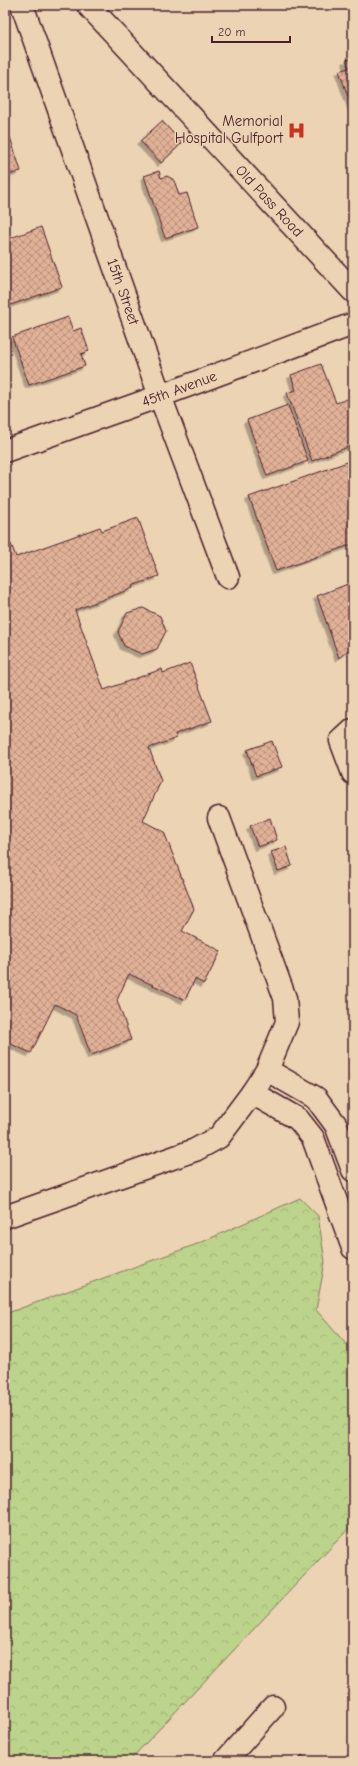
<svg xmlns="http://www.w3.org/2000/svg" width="358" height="1766" font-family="'Comic Neue',sans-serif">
<defs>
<pattern id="forest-crowns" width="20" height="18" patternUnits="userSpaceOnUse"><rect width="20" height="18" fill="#bbd38a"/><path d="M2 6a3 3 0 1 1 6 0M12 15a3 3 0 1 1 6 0" fill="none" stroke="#a2b577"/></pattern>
<pattern id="building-cross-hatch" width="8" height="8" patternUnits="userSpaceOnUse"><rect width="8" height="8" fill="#e1b197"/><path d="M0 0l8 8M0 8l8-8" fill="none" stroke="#b88f7b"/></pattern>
<filter id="shadow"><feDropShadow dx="-3.5" dy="3.5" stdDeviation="0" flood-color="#0004"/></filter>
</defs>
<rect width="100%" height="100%" fill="#ebd3b3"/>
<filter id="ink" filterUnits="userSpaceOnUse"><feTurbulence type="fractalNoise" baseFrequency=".025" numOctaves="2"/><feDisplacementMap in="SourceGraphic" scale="8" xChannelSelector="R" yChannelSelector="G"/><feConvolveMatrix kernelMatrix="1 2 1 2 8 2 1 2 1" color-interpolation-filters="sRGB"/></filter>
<g filter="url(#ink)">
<!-- forest -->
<path fill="url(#forest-crowns)" stroke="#82795a" d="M 300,1198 L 318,1216 L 325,1262 L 316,1310 L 353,1352 L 353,1524 L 129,1761 L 5,1761 L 5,1314 L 200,1243 Z"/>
<!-- building -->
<path fill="url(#building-cross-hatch)" stroke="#4a1f2b" filter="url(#shadow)" d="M 353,58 L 353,110 L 339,71 L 349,68 L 346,60 Z
M 162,121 L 182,143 L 161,163 L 140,141 Z
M 7,128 L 21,171 L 5,176 L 5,129 Z
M 159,171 L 161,178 L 167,176 L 174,180 L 179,195 L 187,193 L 198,227 L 165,238 L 144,176 Z
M 41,227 L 62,287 L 5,307 L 5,240 Z
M 68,317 L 73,331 L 81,328 L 89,351 L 81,354 L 85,366 L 29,385 L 12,337 Z
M 321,364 L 336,403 L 353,397 L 353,445 L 312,461 L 287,393 L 296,390 L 291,375 Z
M 288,405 L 308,461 L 267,476 L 247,420 Z
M 353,460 L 353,544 L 276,571 L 249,497 Z
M 138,518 L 159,576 L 132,586 L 133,588 L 75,610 L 104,690 L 162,669 L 163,673 L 190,663 L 212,721 L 175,734 L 177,738 L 149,748 L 161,781 L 143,821 L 164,832 L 194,909 L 182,931 L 221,951 L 204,984 L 195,979 L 185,1000 L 129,974 L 117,1000 L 131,1040 L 91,1055 L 76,1015 L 55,1004 L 31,1053 L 11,1044 L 6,1055 L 5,546 L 11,544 L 16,557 L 100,527 L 102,531 Z
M 353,582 L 353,646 L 339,658 L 317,596 Z
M 143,608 L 160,616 L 166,631 L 157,649 L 142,654 L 124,646 L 118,632 L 127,613 Z
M 272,741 L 282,767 L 256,776 L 247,750 Z
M 270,818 L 277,840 L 258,847 L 250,826 Z
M 286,847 L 292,866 L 278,871 L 271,852 Z
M 302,1755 L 309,1761 L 297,1761 Z"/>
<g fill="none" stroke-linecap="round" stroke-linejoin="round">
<defs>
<g id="minor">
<path id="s1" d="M 22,5 L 160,396 L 228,577"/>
<path id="s2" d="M 5,451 L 160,396 L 353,324"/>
<path d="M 353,730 L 341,741 L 353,773"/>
<path d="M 267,1070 L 316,1098 L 336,1125 L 353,1170"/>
<path d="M 252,1093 L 298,1119 L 313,1138 L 353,1248"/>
<path d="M 5,1217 L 195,1150 L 219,1137 L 252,1093 L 267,1070 L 287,1022 L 285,998 L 219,818"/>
<path d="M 225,1761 L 273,1707"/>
</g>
<g id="major">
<path id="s3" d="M 88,5 L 353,291"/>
</g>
</defs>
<!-- minor casing -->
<use href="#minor" stroke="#4a1f2b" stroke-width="25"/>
<!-- major casing -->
<use href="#major" stroke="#4a1f2b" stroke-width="25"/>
<!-- minor -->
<use href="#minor" stroke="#ebd3b3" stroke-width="22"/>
<!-- major -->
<use href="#major" stroke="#ebd3b3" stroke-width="22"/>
</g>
</g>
<!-- icons -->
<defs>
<symbol id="hospital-bare" viewBox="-9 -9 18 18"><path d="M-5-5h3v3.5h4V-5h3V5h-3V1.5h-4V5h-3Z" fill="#c8321e" stroke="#ebd3b3" stroke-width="2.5" paint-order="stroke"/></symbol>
</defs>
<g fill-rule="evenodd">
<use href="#hospital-bare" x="284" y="118" width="25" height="25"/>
</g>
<g text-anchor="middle" stroke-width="3" stroke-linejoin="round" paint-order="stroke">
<!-- poi labels -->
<g font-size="15" fill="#4a1f2b" stroke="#ebd3b3" text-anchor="end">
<text x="283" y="126">Memorial<tspan x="283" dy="17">Hospital Gulfport</tspan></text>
</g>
<!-- street labels -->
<g font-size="15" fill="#4a1f2b" stroke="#ebd3b3">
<text dy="5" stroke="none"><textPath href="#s3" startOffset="267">Old Pass Road</textPath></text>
<text dy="5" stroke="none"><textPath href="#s1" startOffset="304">15th Street</textPath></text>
<text dy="5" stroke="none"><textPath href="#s2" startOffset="185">45th Avenue</textPath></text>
</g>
</g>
<!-- margin -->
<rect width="358" height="1766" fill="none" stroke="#ebd3b3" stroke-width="20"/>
<rect x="10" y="10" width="338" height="1746" fill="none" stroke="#4a1f2b" stroke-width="1.5" filter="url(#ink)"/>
<!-- scale -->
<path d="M212 36v6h78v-6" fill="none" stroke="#4a1f2b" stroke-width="2"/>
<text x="218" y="36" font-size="12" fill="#4a1f2b" stroke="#ebd3b3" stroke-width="3" paint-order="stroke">20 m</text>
</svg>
